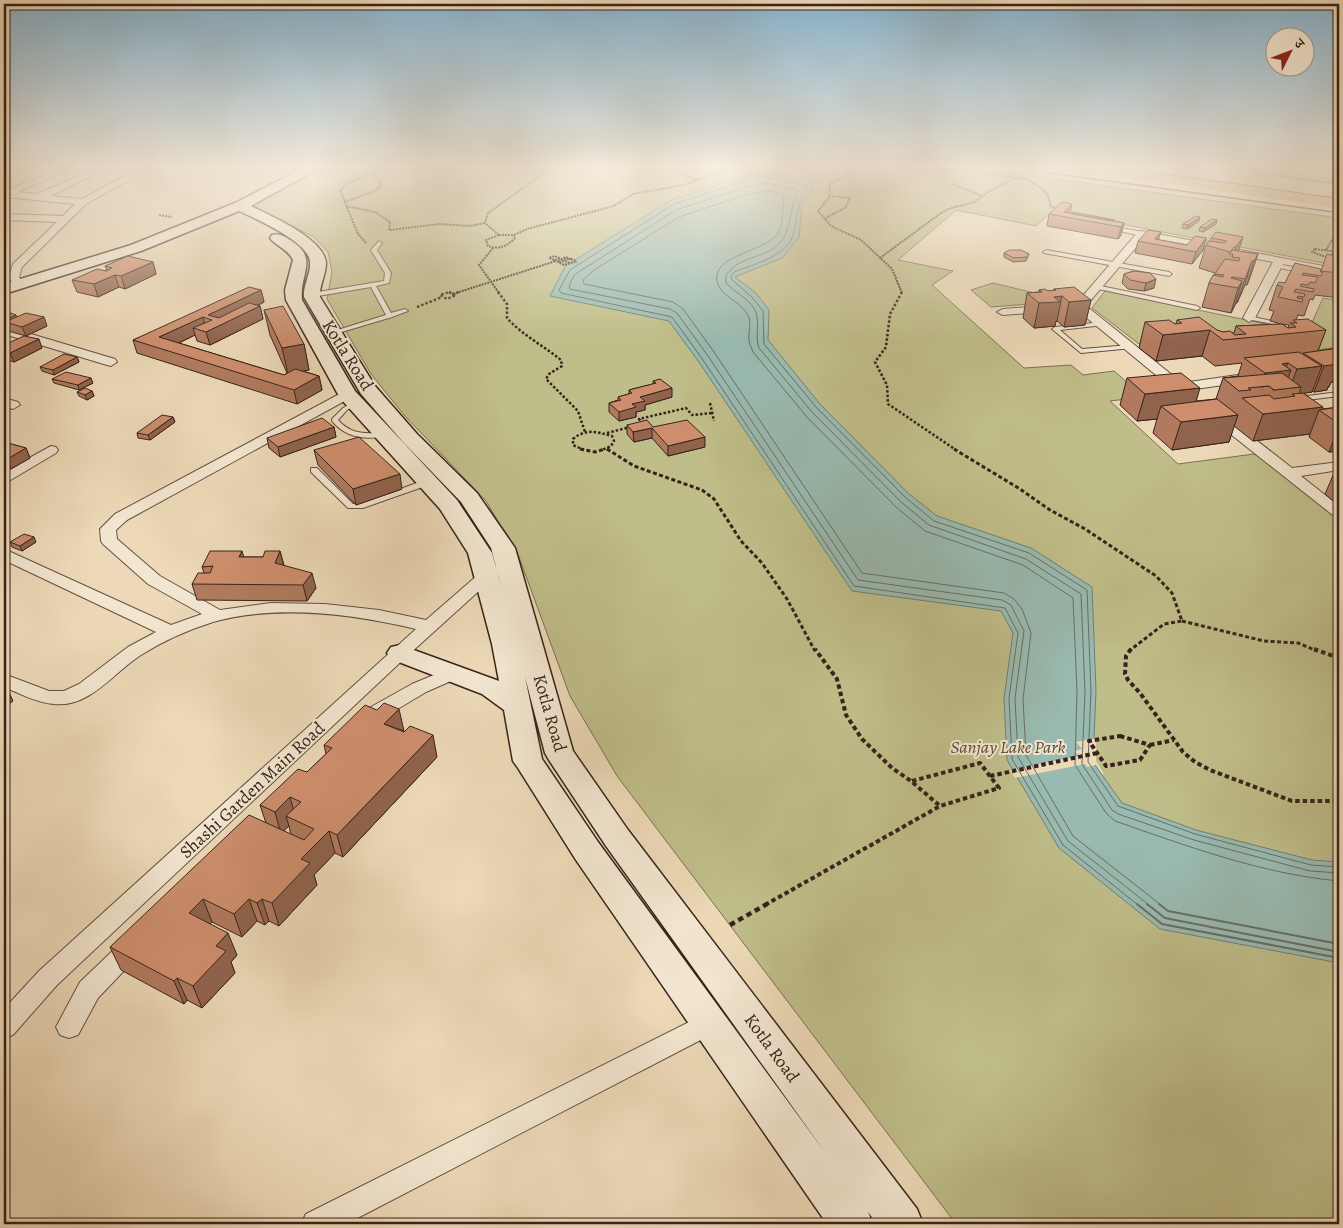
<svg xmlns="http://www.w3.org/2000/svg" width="1343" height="1228" font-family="Alegreya,'Noto Serif Devanagari',serif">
<rect width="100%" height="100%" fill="#edd9b7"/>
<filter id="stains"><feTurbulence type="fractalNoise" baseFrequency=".004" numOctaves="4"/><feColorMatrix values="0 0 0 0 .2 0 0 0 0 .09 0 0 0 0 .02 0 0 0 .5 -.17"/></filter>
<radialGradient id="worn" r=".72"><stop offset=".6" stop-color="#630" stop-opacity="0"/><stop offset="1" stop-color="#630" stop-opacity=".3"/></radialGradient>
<!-- green -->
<path fill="#bfbd89" stroke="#7b7052" d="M 320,168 L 974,168 L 1339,218 L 1339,266 L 1053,211 L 1036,226 L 956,210 L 898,260 L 953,271 L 932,285 L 1024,368 L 1071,365 L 1083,375 L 1114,371 L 1144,397 L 1110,401 L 1178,464 L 1254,454 L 1289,473 L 1339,513 L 1339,1224 L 956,1224 L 617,776 L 570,696 L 519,557 L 486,501 L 404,415 L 371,374 L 327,299 L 332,272 L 328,252 L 314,237 L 250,205 Z
M 993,283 L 1068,301 L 991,307 L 971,290 Z
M 1105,291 L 1276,326 L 1296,341 L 1193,337 L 1139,344 L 1092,308 Z
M 1323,298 L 1339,301 L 1339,347 L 1318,350 L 1309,329 Z"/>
<!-- water -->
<path fill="#99bab0" stroke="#727e74" d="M 767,172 L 809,181 L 812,191 L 802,204 L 799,238 L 782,258 L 735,277 L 756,293 L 769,310 L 768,340 L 820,404 L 909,494 L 937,516 L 1031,548 L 1092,587 L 1096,691 L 1093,762 L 1122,803 L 1196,830 L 1312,860 L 1339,862 L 1339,963 L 1160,929 L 1059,848 L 1007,760 L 1004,698 L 1013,633 L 1001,611 L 852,591 L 699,362 L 669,321 L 550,296 L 566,265 L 578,262 L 575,260 L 671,200 L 743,176 Z"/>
<!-- pier -->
<path fill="#edd9b7" d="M 1096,738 L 1096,761 L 1104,774 L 1102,774 L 1096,765 L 1087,767 L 1085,764 L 1015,778 L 1010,770 L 1079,756 L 1075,751 L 1082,749 L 1076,742 Z"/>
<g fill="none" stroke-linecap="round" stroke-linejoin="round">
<!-- shore-far1 -->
<path stroke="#686e66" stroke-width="1" d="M 1138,905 L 1063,845 L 1012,759 L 1009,698 L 1018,633 L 1005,608 L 854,586 L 703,360 L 672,317 L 561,293 L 559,290 L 570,270 L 674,204 L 745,181 L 766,177 L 805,186 L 806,190 C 797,204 798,216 794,232 C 789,256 754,264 734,272 L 731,276 L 732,280 L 752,297 L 763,311 L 764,344 L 816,407 L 906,498 L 934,521 L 1029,553 L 1087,590 L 1091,691 L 1088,762 L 1118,806 L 1195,834 L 1311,865 L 1339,867
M 1149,905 L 1068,841 L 1018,757 L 1015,698 L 1024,631 L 1011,605 L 1002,600 L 858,580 L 708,356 L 677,313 L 670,309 L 570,289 L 569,286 L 574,275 L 676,210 L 746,187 L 766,183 L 796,189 L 797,192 C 789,208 792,231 779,244 C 764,259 737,256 726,276 L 726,283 C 736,294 755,301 757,317 C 759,328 755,337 759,348 L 812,412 L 901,502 L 929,525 L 1026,559 L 1081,594 L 1085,691 L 1082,764 L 1112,810 L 1118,814 L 1194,840 L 1310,871 L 1339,873
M 1161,905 L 1073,836 L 1026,755 L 1023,699 L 1031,633 L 1022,609 L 1014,599 L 1004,593 L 862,573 L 714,352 L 683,309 L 673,302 L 584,284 L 583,280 L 594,270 L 679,217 L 748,194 L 767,191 L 784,194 C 783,203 783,225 779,232 C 768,252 712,254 717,281 C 720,297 741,301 748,315 C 752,322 748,333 749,341 C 750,345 752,349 753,352 L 807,417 L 896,507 L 925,531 L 1023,565 L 1073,598 L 1077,691 L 1075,765 L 1106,813 L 1115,821 C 1187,846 1262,874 1339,881"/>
<!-- shore -->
<path stroke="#686e66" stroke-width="2" d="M 1137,904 L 1162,924 L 1339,958
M 1147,904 L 1165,918 L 1339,952
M 1159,904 L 1168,911 L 1339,944"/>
<defs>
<path id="lane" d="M 1117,227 L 1142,232 L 1145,234 L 1142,236 L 1115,230 L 1114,229 Z
M 379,241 L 382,243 L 377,250 L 391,273 L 389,283 L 376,286 L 391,313 L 405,309 L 408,311 L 392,317 L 335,334 L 331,334 L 331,332 L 386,315 L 371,287 L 312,297 L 309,295 L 312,293 L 384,281 L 385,273 L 371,250 Z
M 1046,250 L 1169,272 L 1172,274 L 1169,276 L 1044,253 L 1043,252 Z
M 1277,264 L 1304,269 L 1307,271 L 1304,273 L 1275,267 L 1274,266 Z
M 1096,285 L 1197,306 L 1200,308 L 1197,310 L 1094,288 L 1093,287 Z
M 1249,316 L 1277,322 L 1288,330 L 1283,331 L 1273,324 L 1247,319 L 1247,317 Z
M 1102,322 L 1104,323 L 1104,325 L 1060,330 L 1082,349 L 1130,345 L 1133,347 L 1132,348 L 1081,353 L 1052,329 L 1055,327 Z
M 1339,392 L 1339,396 L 1299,401 L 1296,399 L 1299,397 Z
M 355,401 L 358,403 L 357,404 L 347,410 L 338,420 C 349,432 360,434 376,433 C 381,433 383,432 388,435 L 386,436 C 366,440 346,438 332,421 L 332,419 L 343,408 Z
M 311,468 L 317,468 L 353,504 L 359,504 L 425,480 L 431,480 L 432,482 L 431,484 L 363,508 L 348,508 L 311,472 Z"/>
<path id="street" d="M 19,168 L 29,168 L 23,172 Z
M 60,168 L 72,168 L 18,192 L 37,194 L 97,168 L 109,168 L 50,196 L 82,199 L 140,168 L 151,168 L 86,204 L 22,267 L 19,277 L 24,285 L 22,287 L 14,287 L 9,277 L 13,264 L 57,222 L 4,220 L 4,214 L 63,216 L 75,204 L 6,197 L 4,196 L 4,192 Z
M 1142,231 L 1339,269 L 1339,275 L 1283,264 L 1255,318 L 1249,322 L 1243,318 L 1273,262 L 1144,238 L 1085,307 L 1090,309 L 1182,383 L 1245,374 L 1251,378 L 1245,382 L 1188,390 L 1182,393 L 1174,390 L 1082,314 L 1069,310 L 1003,315 L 997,312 L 1003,309 L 1069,304 L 1075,305 L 1138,232 Z
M 4,326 L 115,359 L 117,362 L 111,366 L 107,365 L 4,334 Z
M 347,390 L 354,394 L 352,397 L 127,520 L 116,530 L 117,539 L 160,576 L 220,610 L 271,603 L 325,604 L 379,610 L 426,620 L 487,567 L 499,567 L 501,571 L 406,657 L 57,985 L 13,1035 L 4,1038 L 4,1009 L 39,971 L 416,629 C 352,614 278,604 213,622 C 188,630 163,641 141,655 C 114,672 90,708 54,704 C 37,703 19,693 4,687 L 4,674 L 49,691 L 64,691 L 79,684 L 128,647 L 156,632 L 4,560 L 4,549 L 171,625 L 202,614 L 148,584 L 103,544 L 101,541 L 100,529 L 115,514 Z
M 4,398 L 18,402 L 20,405 L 13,409 L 4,406 Z
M 1214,410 L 1219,411 L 1292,468 L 1339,462 L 1339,470 L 1301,476 L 1339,506 L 1339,518 L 1334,516 L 1209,417 L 1207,414 Z
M 51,446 L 56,447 L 58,450 L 56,453 L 9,481 L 4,482 L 4,472 Z
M 453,667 L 460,669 L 462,673 L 460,677 L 426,692 L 376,722 L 369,724 L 362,722 L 359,717 L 362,712 L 412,684 Z
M 133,936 L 141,939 L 145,946 L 141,953 L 98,998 L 78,1035 L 69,1038 L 60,1035 L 56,1027 L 80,982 L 125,939 Z
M 709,1012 L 718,1015 L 722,1023 L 718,1031 L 346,1224 L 301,1224 L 306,1214 Z"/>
<path id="secondary" d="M 303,168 L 319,168 L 251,206 C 270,216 324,238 326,263 C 326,275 319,285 320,297 L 375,386 L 417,434 L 477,493 L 515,548 L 573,751 L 628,830 L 917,1209 L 923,1224 L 877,1224 L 868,1212 L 873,1224 L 827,1224 L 576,860 L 518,768 L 513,761 L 504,710 L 482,694 L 391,659 L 387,653 L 391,647 L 400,645 L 499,681 L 492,644 L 468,553 L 440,509 L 340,398 L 286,300 L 285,290 L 293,260 C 288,249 277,247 270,238 L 272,235 C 279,233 284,236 290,240 C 320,258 299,274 302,300 L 355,391 L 457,500 L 492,553 L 502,589 L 491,548 L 461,502 L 403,442 L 361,394 L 304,297 C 303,285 311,274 310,262 C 309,242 256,219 239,211 L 141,251 L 4,294 L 4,284 L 131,245 L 235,203 ZM 525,677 L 545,753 L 549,760 L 606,846 L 827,1155 L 598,842 L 542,759 Z
M 1043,168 L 1078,168 L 1339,204 L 1339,212 L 1049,172 Z
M 1287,168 L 1339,170 L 1339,178 L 1293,172 Z"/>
<path id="highway" d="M 1081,168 L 1119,168 L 1339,199 L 1339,208 L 1088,172 Z
M 1248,168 L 1286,168 L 1339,176 L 1339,184 L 1255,172 Z"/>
</defs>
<!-- lane casing -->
<use href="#lane" stroke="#645042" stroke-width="2"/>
<!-- street casing -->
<use href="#street" stroke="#645042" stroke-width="2"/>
<!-- secondary casing -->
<use href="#secondary" stroke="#37231b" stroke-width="3"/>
<!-- highway casing -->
<use href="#highway" stroke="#37231b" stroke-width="2"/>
<!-- path-far4 -->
<path stroke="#37231b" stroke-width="2" stroke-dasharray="2 1" stroke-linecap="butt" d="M 665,168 L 697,180
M 853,168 L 882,168
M 938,168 L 1026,179 L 1043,189 L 1048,196 L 1051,206 L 1057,209
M 855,169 L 850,174 L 830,184 L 829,198 L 818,211 L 831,226 L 861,240 L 892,269 L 902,293
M 953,184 L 982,196
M 344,202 L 373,192 L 381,186 L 379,180 L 372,174
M 346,206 L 375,212 L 390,222 L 389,231
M 159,215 L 172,217
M 824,219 L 846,207 L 850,198 L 829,196
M 390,230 L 440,224 L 470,226 L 485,223
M 499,235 L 485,223 L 488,213 L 551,168
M 499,235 L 514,235 L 515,238 C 508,246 498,250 488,246 L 486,240 Z
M 514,235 L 527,229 L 614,206 L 633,194 L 684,185 L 727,168
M 366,243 L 358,234 L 340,190 L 348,183 L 385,168
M 493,248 L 479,265 L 499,293
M 1315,249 L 1331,251 L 1335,255 L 1326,257 L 1312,252 Z
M 1326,250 L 1332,240 L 1339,234
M 880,258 L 941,213 L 951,208 L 975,202 L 986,193 L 1015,178
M 571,259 L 576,261 L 564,265 L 554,260 Z
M 554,260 L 549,258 L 555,256 L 561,259 L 566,257 L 570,259
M 559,262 L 565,261 L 570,263
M 446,293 L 451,293
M 456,293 L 556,261"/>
<!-- path-far3 -->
<path stroke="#37231b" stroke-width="2.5" stroke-dasharray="2.5 2" stroke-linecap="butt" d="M 449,292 L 456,295 L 447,299 L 440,295 Z
M 498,292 L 507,304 L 507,318 C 522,335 544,346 561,360 L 562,366 L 549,374 L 546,379 L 578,411 L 585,432
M 902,292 L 890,314 L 886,347 L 875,362 L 887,385 L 888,404 L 956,450
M 452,294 L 459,292
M 417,307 L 442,297
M 710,403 L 714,421
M 643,424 L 639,419 L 686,408 L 692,415 L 712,413
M 607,433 L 630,427
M 607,449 L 609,450
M 584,450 L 573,445 L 573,439 C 586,428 597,432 612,436 L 614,441 L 611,446 L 602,450"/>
<!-- path-far2 -->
<path stroke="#37231b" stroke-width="3" stroke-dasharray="4 2.5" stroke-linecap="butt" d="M 580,449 L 595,452 L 605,449
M 607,449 L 634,466 L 702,490 L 714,499 L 741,541 L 762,563 L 787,599 L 815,651
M 954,449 L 1020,489 L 1050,510 L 1085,529 L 1156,576 L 1172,593 L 1182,621 L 1164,624 L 1129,651
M 1182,621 L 1264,641 L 1298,643 L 1317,651"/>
<!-- path-far1 -->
<path stroke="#37231b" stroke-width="4" stroke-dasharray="4.5 3" stroke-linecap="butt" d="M 1131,649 L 1126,656 L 1125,674 L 1128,680 L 1140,693 L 1183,752 L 1195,762 L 1210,770 L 1292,801 L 1339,801
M 1314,649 L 1339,658
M 1120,736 L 1150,745 L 1140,760 L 1106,766 L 1089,741 Z
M 1150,745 L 1174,740
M 990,776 L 1097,753
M 912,781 L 980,763 L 999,788 L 940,806
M 765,905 L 940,806 L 911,781 L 892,768 L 862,739 L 846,715 L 837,679 L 815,649"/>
<!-- path -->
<path stroke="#37231b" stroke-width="4.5" stroke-dasharray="5.5 4" stroke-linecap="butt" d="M 730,925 L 767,904"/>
<!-- lane -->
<use href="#lane" fill="#f3e6d0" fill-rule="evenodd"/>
<!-- street -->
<use href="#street" fill="#f3e6d0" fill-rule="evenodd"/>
<!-- secondary -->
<use href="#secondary" fill="#f3e6d0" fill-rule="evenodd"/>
<!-- highway -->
<use href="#highway" fill="#e6bc7c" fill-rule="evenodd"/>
</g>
<!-- wall -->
<path fill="#b17a5e" stroke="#37231b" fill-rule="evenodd" d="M 1070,213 L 1115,220 L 1114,221 L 1124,223 L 1121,235 L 1118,239 L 1047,226 L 1049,214 Z
M 1217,220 L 1216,224 L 1203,232 L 1199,231 L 1200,227 Z
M 1199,221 L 1187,229 L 1182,228 L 1183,224 Z
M 1243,237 L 1238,251 L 1258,254 L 1250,277 L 1247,285 L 1245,285 L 1237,303 L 1236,303 L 1231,313 L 1202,307 L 1209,283 L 1215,273 L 1199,268 L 1206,245 L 1211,241 L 1211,238 Z
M 1206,238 L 1203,250 L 1192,264 L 1135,253 L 1138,241 L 1159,240 L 1187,245 Z
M 1004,253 L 1029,254 L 1026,261 L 1013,262 L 1004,257 Z
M 1327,254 L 1339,257 L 1339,298 L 1315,295 L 1313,300 L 1310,299 L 1304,316 L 1298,315 L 1296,320 L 1326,330 L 1318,351 L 1339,348 L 1339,386 L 1333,382 L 1331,382 L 1329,387 L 1328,387 L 1327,390 L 1314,392 L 1312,391 L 1312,392 L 1304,393 L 1322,409 L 1339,407 L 1339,451 L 1329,452 L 1309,437 L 1310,434 L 1253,441 L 1234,426 L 1229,442 L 1172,450 L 1153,433 L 1157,419 L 1137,421 L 1120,405 L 1127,378 L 1196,401 L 1216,399 L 1223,378 L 1238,376 L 1242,363 L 1215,366 L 1202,356 L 1156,361 L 1139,348 L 1145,322 L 1176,324 L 1177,320 L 1223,332 L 1234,333 L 1236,326 L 1281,324 L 1270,321 L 1274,311 L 1269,310 L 1277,285 L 1285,283 L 1295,263 L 1321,272 ZM 1282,324 L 1289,325 L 1288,328 Z
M 153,262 L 156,274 L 125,289 L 119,287 L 98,297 L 77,292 L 72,280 L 107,270 L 105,266 Z
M 1134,271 L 1154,288 L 1144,291 L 1128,289 L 1122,283 L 1124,274 Z
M 1054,289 L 1091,300 L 1085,325 L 1064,327 L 1057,321 L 1056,321 L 1055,326 L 1034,328 L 1023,318 L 1027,293 L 1039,292 L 1039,290 L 1048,291 L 1053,291 Z
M 261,290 L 264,302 L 257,306 L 260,306 L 263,319 L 210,345 L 197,341 L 195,335 L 179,343 L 284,375 L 287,373 L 270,335 L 264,310 L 304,344 L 309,370 L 303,371 L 319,376 L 322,390 L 297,404 L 137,353 L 133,340 Z
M 4,310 L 17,317 L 47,326 L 26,336 L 8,331 L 6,324 L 4,325 Z
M 4,345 L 42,348 L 14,362 L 4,359 Z
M 77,357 L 79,362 L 54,375 L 42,371 L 40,367 Z
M 52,379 L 93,383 L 79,390 L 54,383 Z
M 653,381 L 672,397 L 645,405 L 645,410 L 636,412 L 636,417 L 619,421 L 609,412 L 609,403 L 618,400 L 618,397 L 629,394 L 629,390 L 653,384 Z
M 92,391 L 94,396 L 87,400 L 79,396 L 77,392 Z
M 173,417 L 175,422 L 150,440 L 138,438 L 137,433 Z
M 627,425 L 653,427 L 705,447 L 668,456 L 652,438 L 634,442 L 627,434 Z
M 334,427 L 336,437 L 280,457 L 269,448 L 267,438 Z
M 4,442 L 26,448 L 30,458 L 11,469 L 7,468 L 8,471 L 4,473 Z
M 314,450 L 402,489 L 356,505 L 318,465 Z
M 1337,466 L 1339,466 L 1339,506 L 1325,494 Z
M 10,542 L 36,542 L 22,551 L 12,547 Z
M 280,551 L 284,565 L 316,588 L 307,601 L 197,600 L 192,584 L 204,573 L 202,567 L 244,557 L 263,557 Z
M 403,731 L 437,757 L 343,857 L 335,853 L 314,875 L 317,885 L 279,926 L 269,921 L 265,925 L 257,921 L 242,937 L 212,922 L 210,924 L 237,955 L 231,962 L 235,973 L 202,1008 L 187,1000 L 184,1004 L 121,970 L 110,947 L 266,823 L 260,805 L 307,772 L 326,754 L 324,745 ZM 289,826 L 291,835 L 284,831 Z"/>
<!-- shaded-wall -->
<path fill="#90634c" stroke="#37231b" d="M 1072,204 L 1070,215 L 1064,212 Z
M 1200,217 L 1199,221 L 1187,229 L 1188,225 Z
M 1217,220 L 1216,224 L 1203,232 L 1205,228 Z
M 1124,223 L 1121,235 L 1118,239 L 1121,227 Z
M 1161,232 L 1157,244 L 1155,239 Z
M 1243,237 L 1236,258 L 1233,257 L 1236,247 Z
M 1206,238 L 1203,250 L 1192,264 L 1196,252 Z
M 1258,254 L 1250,277 L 1247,285 L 1254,261 Z
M 1252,261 L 1245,285 L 1237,303 L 1245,279 Z
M 153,262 L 156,274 L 125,289 L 121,276 Z
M 115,275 L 119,287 L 98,297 L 94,284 Z
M 1156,279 L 1154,288 L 1144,291 L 1146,283 Z
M 1242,281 L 1235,305 L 1231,313 L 1238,288 Z
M 261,290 L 264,302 L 213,326 L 212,320 L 208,315 Z
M 1062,296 L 1057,321 L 1056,321 L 1055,326 L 1034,328 L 1039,303 L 1054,297 Z
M 1091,300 L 1085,325 L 1064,327 L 1069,302 Z
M 260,306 L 263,319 L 210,345 L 206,332 Z
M 16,315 L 18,320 L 5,322 L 6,324 L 4,325 L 4,320 Z
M 44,317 L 47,326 L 26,336 L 22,327 Z
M 203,317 L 206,330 L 193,328 L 195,335 L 164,350 L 159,337 Z
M 1210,330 L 1202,356 L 1156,361 L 1163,335 Z
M 39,339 L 42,348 L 14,362 L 10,353 Z
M 304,344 L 309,370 L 288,374 L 282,348 Z
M 1339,356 L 1339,366 L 1333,382 L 1331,382 L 1329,387 L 1328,387 L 1327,390 L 1314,392 L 1324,366 L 1333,357 Z
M 77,357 L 79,362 L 54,375 L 53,370 Z
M 1288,363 L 1285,370 L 1291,370 L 1284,389 L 1273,390 L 1273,389 L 1269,386 L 1260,387 L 1265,373 L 1282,364 Z
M 1322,366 L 1312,392 L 1299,394 L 1301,387 L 1290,388 L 1297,369 Z
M 319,376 L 322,390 L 297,404 L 294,390 Z
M 91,378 L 93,383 L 79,390 L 78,385 Z
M 672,388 L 672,397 L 645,405 L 645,410 L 636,412 L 636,417 L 619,421 L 619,412 L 632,404 L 640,397 Z
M 1200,388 L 1192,415 L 1161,406 L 1157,419 L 1137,421 L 1145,394 Z
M 92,391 L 94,396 L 87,400 L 85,395 Z
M 4,407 L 7,415 L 4,416 Z
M 1323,407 L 1321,411 L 1319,410 L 1310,434 L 1253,441 L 1263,414 Z
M 1238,415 L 1229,442 L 1172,450 L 1181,422 Z
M 173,417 L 175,422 L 150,440 L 148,435 Z
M 334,427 L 336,437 L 280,457 L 278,447 Z
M 1339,427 L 1339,451 L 1329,452 Z
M 652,428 L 652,438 L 634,442 L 633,432 Z
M 705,437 L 705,447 L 668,456 L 668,446 Z
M 26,448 L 30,458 L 11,469 L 7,459 Z
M 6,466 L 8,471 L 4,473 L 4,467 Z
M 400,474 L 402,489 L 356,505 L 353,489 Z
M 34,537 L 36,542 L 22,551 L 20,546 Z
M 242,551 L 247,567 L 239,557 Z
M 280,551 L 284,567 L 275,563 Z
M 312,573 L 316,588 L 307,601 L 303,585 Z
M 8,690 L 13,701 L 4,708 L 4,693 Z
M 399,709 L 404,731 L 384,724 Z
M 433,735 L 437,757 L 343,857 L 337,835 Z
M 290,797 L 296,819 L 286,816 L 289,826 L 281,834 L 275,812 Z
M 329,831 L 335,853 L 314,875 L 317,885 L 279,926 L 272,903 L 301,859 Z
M 203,899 L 212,922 L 198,936 L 189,913 Z
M 249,899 L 257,921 L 242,937 L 234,914 Z
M 262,899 L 269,921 L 265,925 L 257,903 Z
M 228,933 L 237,955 L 231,962 L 235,973 L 202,1008 L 193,986 L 216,946 Z
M 177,978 L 187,1000 L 184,1004 L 174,981 Z"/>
<!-- building -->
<path fill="#ce8e6d" stroke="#37231b" d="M 1062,202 L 1072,204 L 1064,212 L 1124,223 L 1121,227 L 1049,214 Z
M 1073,212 L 1115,220 L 1113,221 L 1072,214 Z
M 1196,216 L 1200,217 L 1188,225 L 1183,224 Z
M 1212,219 L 1217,220 L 1205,228 L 1200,227 Z
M 1148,230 L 1161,232 L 1155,239 L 1187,245 L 1195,236 L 1206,238 L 1196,252 L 1138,241 Z
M 1216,232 L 1243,237 L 1236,247 L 1234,247 L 1230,252 L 1206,245 L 1209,241 L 1225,243 L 1227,241 L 1211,238 Z
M 1009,250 L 1021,250 L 1029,254 L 1027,257 L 1014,258 L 1004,253 Z
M 1232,250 L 1258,254 L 1254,261 L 1252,261 L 1245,279 L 1232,277 L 1231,278 L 1242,281 L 1238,288 L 1209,283 L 1213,275 L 1223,277 L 1224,275 L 1215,274 L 1225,259 L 1239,261 L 1240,258 L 1232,257 L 1233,254 L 1229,254 Z
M 1327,254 L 1339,257 L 1339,263 L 1336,262 L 1335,265 L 1339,266 L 1339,273 L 1321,271 Z
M 128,256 L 153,262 L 121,276 L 115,275 L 94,284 L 72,280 L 97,269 L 106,271 L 112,268 L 105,266 Z
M 1295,263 L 1321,269 L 1320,272 L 1323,272 L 1321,276 L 1303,273 L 1302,275 L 1318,277 L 1315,283 L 1310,282 L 1308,285 L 1301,284 L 1300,286 L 1314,289 L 1313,292 L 1296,289 L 1294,292 L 1305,294 L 1304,297 L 1298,296 L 1297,298 L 1303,299 L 1302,302 L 1278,297 L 1283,287 L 1277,285 L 1279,282 L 1285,283 Z
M 1134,271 L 1150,273 L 1156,279 L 1146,283 L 1130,280 L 1124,274 Z
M 249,287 L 261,290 L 208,315 L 219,318 L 249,303 L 260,306 L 206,332 L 193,328 L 212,320 L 203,317 L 159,337 L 284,375 L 295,369 L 319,376 L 294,390 L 133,340 Z
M 1074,287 L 1091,300 L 1069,302 L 1062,296 L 1054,297 L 1060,302 L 1039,303 L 1027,293 L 1042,292 L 1039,290 L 1045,289 L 1048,291 L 1056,290 L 1054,289 Z
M 283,306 L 304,344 L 282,348 L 264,310 Z
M 8,312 L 16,315 L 4,320 L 4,314 Z
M 26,313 L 44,317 L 22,327 L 5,322 Z
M 1199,317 L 1217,330 L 1223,332 L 1230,331 L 1235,335 L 1246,334 L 1236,326 L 1282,324 L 1288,328 L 1296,327 L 1290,323 L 1297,323 L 1293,320 L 1308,319 L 1326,330 L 1223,340 L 1210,330 L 1163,335 L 1145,322 L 1169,320 L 1175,324 L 1182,323 L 1177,320 Z
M 24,336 L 39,339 L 10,353 L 4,351 L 4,345 Z
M 1339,348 L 1339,356 L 1333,357 L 1339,361 L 1333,362 L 1337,364 L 1324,366 L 1303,353 Z
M 1299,352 L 1322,366 L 1297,369 L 1288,363 L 1282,364 L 1291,370 L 1265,373 L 1244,358 Z
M 64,354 L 77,357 L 53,370 L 40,367 Z
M 66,372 L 91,378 L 78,385 L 52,379 Z
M 1181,373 L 1200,388 L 1145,394 L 1127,378 Z
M 1282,373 L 1301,387 L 1274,390 L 1269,386 L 1248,388 L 1251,390 L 1239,391 L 1223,378 Z
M 660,379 L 672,388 L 640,397 L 645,401 L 632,404 L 636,407 L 619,412 L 609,403 L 621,400 L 618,397 L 632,393 L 629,390 L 656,383 L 653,381 Z
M 85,388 L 92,391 L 85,395 L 77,392 Z
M 1303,393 L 1323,407 L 1263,414 L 1242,398 L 1269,395 L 1274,399 L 1295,396 L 1292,394 Z
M 1217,399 L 1238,415 L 1181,422 L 1161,406 Z
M 1339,407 L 1339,424 L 1319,410 Z
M 162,415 L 173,417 L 148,435 L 137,433 Z
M 322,418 L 334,427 L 278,447 L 267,438 Z
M 647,420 L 653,427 L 687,420 L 705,437 L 668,446 L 652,428 L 633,432 L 627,425 Z
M 359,437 L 400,474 L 353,489 L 314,450 Z
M 4,442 L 26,448 L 7,459 L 4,458 Z
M 24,534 L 34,537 L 20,546 L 10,542 Z
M 210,551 L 242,551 L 239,557 L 263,557 L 265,551 L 280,551 L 275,563 L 312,573 L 303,585 L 192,584 L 198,573 L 210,573 L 213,566 L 202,567 Z
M 4,688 L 8,690 L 4,693 Z
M 384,703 L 399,709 L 384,724 L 404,732 L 410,726 L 433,735 L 337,835 L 329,831 L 301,859 L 310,863 L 272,903 L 262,899 L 257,903 L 249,899 L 234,914 L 203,899 L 189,913 L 228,933 L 216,946 L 226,951 L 193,986 L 177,978 L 174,981 L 110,947 L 249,815 L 304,840 L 314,829 L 286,816 L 301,802 L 290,797 L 275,812 L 260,805 L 298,769 L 307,772 L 332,748 L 324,745 L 365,705 L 377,710 Z"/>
<!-- sky -->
<linearGradient id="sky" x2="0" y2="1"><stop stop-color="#88b6d2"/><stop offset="0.49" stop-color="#f7eedf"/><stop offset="1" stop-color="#f7eedf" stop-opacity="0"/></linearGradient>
<rect width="1343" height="340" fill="url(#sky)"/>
<g text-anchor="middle" stroke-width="4" stroke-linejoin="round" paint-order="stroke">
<!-- street labels -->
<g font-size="18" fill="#37231b" stroke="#f3e6d0">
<text transform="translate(348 355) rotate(58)" y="6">Kotla Road</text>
<text transform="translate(550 713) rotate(74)" y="6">Kotla Road</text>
<text transform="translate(252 790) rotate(-43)" y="6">Shashi Garden Main Road</text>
<text transform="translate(772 1048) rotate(54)" y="6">Kotla Road</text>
</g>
<!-- park labels -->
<g font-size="18" font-style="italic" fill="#594a36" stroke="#f3e6d0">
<text x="1008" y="753">Sanjay Lake Park</text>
</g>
</g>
<!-- margin -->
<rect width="1343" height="1228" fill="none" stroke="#edd9b7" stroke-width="20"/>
<rect x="5" y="5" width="1333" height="1218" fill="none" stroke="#37231b" stroke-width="2.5"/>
<rect x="10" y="10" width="1323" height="1208" fill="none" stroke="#37231b"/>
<!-- north arrow -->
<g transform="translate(1290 52) rotate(48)"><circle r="24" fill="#f3e6d0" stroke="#a89888"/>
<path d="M0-4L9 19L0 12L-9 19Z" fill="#8f2418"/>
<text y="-8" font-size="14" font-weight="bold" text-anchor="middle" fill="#37231b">उ</text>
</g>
<rect width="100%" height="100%" filter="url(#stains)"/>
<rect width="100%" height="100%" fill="url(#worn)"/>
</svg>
